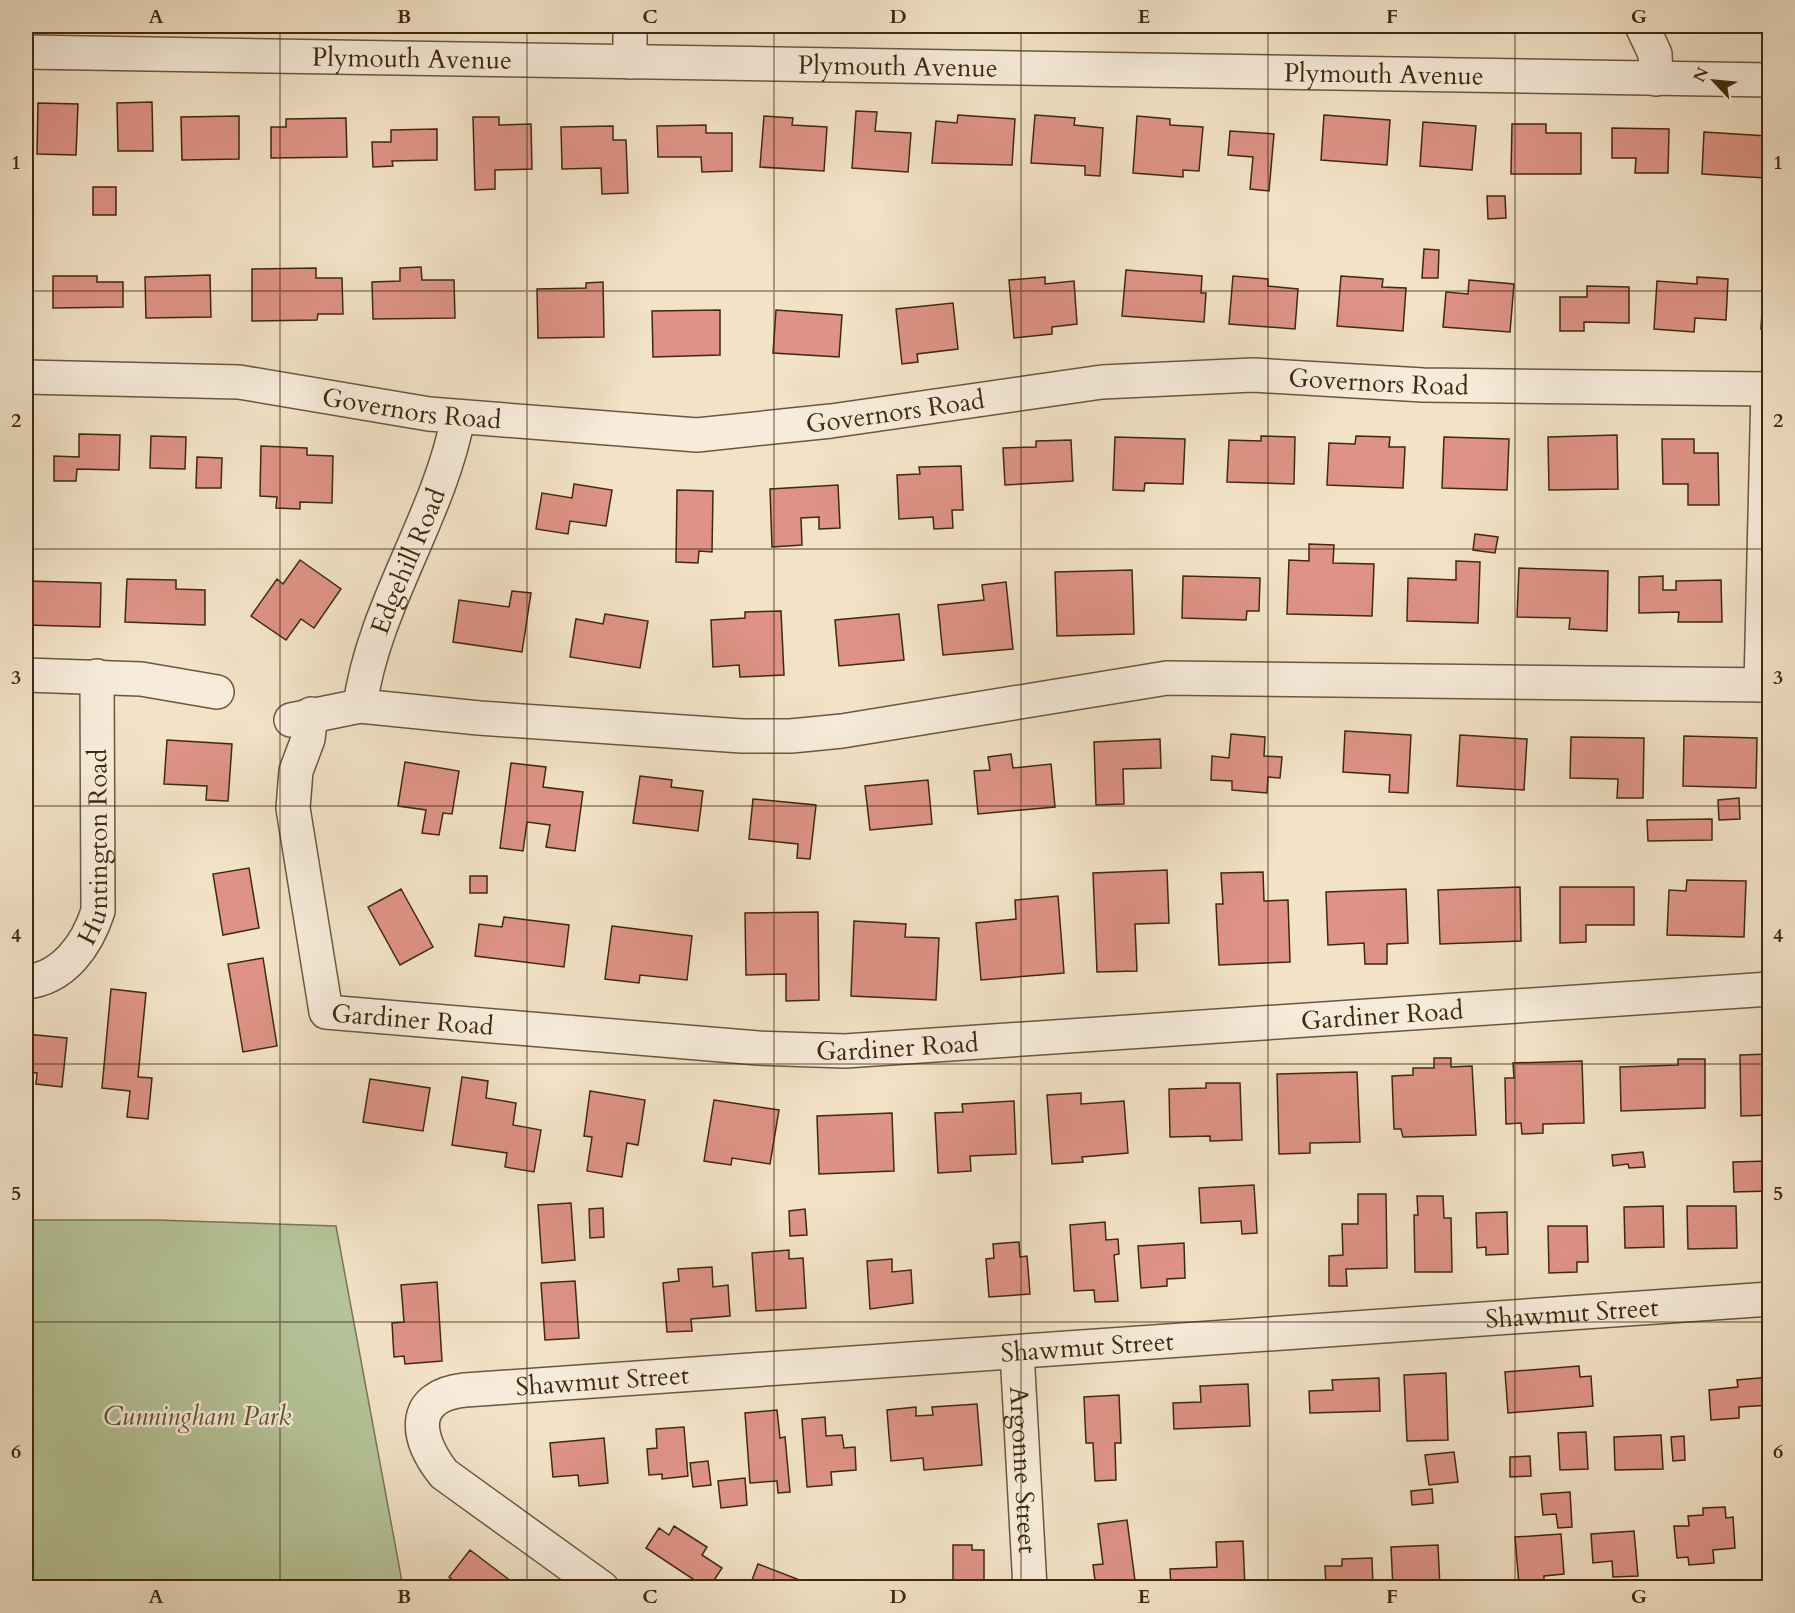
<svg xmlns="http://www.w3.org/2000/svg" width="1795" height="1613" font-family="Cardo,serif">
<rect width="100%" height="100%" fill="#f2e2c7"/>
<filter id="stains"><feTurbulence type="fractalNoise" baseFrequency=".00333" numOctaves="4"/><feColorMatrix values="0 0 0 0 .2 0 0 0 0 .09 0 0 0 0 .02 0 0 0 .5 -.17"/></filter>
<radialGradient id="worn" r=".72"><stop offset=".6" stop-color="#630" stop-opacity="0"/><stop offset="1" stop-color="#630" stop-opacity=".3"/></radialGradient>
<!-- green -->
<path fill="#b6c499" stroke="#7b7653" stroke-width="1.5" d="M 156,1220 L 336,1226 L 403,1587 L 26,1587 L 26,1220 Z"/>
<!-- building -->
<path fill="#de9386" stroke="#40290d" stroke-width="1.5" d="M 152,102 L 153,151 L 118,151 L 117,103 Z
M 38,103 L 78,104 L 76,155 L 37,154 Z
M 856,111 L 877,112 L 875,131 L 911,133 L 908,172 L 852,168 Z
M 958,115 L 1015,119 L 1012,165 L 932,163 L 936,121 L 957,123 Z
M 1035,115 L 1075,118 L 1074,125 L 1103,128 L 1100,176 L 1085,175 L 1085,166 L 1031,163 Z
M 1324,115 L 1390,120 L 1387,165 L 1321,160 Z
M 239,116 L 239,159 L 182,160 L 181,117 Z
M 764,116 L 793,118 L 792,125 L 827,127 L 824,171 L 760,167 Z
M 1137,116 L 1170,119 L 1170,125 L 1203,127 L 1199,171 L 1183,170 L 1183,177 L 1133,173 Z
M 473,117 L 499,117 L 499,125 L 531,124 L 532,169 L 495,170 L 495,189 L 475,190 Z
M 346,118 L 347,157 L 271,158 L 271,127 L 286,127 L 286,119 Z
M 1423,122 L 1476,126 L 1472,170 L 1420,166 Z
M 1512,124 L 1546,124 L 1546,133 L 1581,133 L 1581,174 L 1511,174 Z
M 706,125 L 706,133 L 732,133 L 732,171 L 702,172 L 701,157 L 658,157 L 657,126 Z
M 613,126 L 613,140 L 626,140 L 628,193 L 602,194 L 601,168 L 562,169 L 561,127 Z
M 1612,128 L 1669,129 L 1668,173 L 1635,173 L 1636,158 L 1612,158 Z
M 437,129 L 437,160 L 392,161 L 393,166 L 373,167 L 372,142 L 391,142 L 391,130 Z
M 1230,131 L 1274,134 L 1269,191 L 1250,189 L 1253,157 L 1228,155 Z
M 1704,132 L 1767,136 L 1765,178 L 1702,174 Z
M 93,187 L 116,187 L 116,215 L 93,215 Z
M 1487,196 L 1505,196 L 1506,218 L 1488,219 Z
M 1424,249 L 1439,250 L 1438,278 L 1422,278 Z
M 421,267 L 422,280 L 454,280 L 455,318 L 373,319 L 372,282 L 400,281 L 400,268 Z
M 316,268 L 316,278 L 342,278 L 343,314 L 318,314 L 317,320 L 252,321 L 252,269 Z
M 1126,270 L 1202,276 L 1201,293 L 1206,293 L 1204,322 L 1122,316 Z
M 210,275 L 211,317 L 146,318 L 145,277 Z
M 53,276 L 97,276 L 97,282 L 123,282 L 123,307 L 53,308 Z
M 1233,276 L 1268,279 L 1268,286 L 1298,289 L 1295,329 L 1229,324 Z
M 1341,276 L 1383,279 L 1382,287 L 1406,288 L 1403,331 L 1337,326 Z
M 1045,277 L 1045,284 L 1074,281 L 1077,324 L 1052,327 L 1052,334 L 1014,338 L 1009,280 Z
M 1697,277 L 1728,279 L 1726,320 L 1695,318 L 1694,332 L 1654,329 L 1657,281 L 1697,284 Z
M 1469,280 L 1514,284 L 1510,332 L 1443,327 L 1446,292 L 1468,294 Z
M 1764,281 L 1770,282 L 1770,329 L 1761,329 Z
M 603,282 L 604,337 L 538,338 L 537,289 L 586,288 L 586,283 Z
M 1587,286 L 1629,287 L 1629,323 L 1584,322 L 1584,331 L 1560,331 L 1560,297 L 1587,297 Z
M 26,295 L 32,296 L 32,319 L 26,318 Z
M 953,303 L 958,349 L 917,354 L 918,362 L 902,364 L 896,309 Z
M 720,310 L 720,355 L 653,357 L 652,311 Z
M 776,310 L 842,315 L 839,357 L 773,353 Z
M 79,434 L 120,435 L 119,470 L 77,469 L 76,481 L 54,481 L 54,456 L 79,457 Z
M 1617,435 L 1618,489 L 1549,490 L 1548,437 Z
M 151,436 L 186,437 L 185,469 L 150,468 Z
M 1261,436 L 1295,437 L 1294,484 L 1227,482 L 1229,440 L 1261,441 Z
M 1356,436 L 1390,437 L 1389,447 L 1405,447 L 1403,488 L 1327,485 L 1329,443 L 1355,444 Z
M 1115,437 L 1185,439 L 1183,484 L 1145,483 L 1144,491 L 1113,490 Z
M 1444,437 L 1509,439 L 1507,490 L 1442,488 Z
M 1662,439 L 1694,439 L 1694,453 L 1718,453 L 1719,505 L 1688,505 L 1688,484 L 1663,484 Z
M 1071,440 L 1073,481 L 1005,485 L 1003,448 L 1036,447 L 1036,441 Z
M 261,446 L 307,448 L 307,455 L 333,456 L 332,503 L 300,502 L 300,509 L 276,508 L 277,497 L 260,496 Z
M 197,457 L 222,458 L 221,488 L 196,488 Z
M 961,466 L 963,510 L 952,510 L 953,528 L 934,529 L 933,517 L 899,519 L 897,475 L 920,474 L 919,467 Z
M 574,484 L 612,490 L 606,526 L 570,521 L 568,534 L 536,529 L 542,493 L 572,498 Z
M 838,485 L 840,528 L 819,529 L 819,517 L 801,518 L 802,545 L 772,547 L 770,489 Z
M 677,490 L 713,491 L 712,552 L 699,551 L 698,563 L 676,562 Z
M 1475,534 L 1498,537 L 1495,553 L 1473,550 Z
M 1309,544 L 1334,545 L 1333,563 L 1374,564 L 1372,616 L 1287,614 L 1289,560 L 1309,561 Z
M 300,560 L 341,589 L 314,628 L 301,619 L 286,640 L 251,616 L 277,579 L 283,584 Z
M 1456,561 L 1480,562 L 1478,623 L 1407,621 L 1408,578 L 1456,580 Z
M 1519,568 L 1608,571 L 1607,631 L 1569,629 L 1570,618 L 1517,617 Z
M 1132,570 L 1134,634 L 1057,636 L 1055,572 Z
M 1183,576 L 1260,578 L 1259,611 L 1247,611 L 1246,620 L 1182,618 Z
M 1663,576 L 1663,590 L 1676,590 L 1676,581 L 1721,580 L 1722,622 L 1678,622 L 1679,612 L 1639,613 L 1639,577 Z
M 127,579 L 176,580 L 176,589 L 205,590 L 205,625 L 125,622 Z
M 26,581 L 101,583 L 100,627 L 26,625 Z
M 1006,582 L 1013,649 L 943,655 L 938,605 L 984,600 L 982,585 Z
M 512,591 L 531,593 L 522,652 L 453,642 L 459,600 L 509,607 Z
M 781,611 L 784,675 L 740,677 L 739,665 L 713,667 L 711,620 L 745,618 L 745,612 Z
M 605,614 L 648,621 L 640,668 L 570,657 L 576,619 L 603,624 Z
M 899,614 L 904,660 L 839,666 L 835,620 Z
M 1345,731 L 1411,735 L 1408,793 L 1389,792 L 1390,775 L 1343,772 Z
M 1231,734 L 1265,737 L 1264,756 L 1282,757 L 1280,778 L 1268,777 L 1267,793 L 1232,790 L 1232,781 L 1211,780 L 1212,756 L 1229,758 Z
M 1460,735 L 1527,739 L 1524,790 L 1457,786 Z
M 1684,736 L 1757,738 L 1756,788 L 1683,786 Z
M 1571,737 L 1644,738 L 1643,798 L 1617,798 L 1618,779 L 1570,778 Z
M 1160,739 L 1161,768 L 1123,769 L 1124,804 L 1096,805 L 1094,742 Z
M 167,740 L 232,744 L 228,801 L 206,800 L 207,786 L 164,784 Z
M 1011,754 L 1013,768 L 1051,764 L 1055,807 L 978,814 L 974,771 L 990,770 L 988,757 Z
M 405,762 L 459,771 L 452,814 L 443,813 L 439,835 L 422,833 L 426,810 L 398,806 Z
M 511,763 L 546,767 L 543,787 L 583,792 L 575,851 L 546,847 L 550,825 L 527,822 L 523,851 L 500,848 Z
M 640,776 L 672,780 L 671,787 L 703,791 L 698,831 L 633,823 Z
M 928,780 L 932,824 L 870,830 L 865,786 Z
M 1739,798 L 1740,819 L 1719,820 L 1718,800 Z
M 753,799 L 816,805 L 810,859 L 797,858 L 798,844 L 749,839 Z
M 1712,819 L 1712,840 L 1648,841 L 1647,820 Z
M 249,868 L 259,928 L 223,935 L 213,874 Z
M 1167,870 L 1169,923 L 1135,924 L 1137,971 L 1097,972 L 1093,873 Z
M 1263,872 L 1264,901 L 1288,900 L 1290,962 L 1219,965 L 1216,904 L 1223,904 L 1221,873 Z
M 470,876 L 487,876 L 487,893 L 470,893 Z
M 1687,880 L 1746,881 L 1744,937 L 1667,935 L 1669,890 L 1686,891 Z
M 1520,887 L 1521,941 L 1440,944 L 1438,890 Z
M 1560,887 L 1634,887 L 1634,925 L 1586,925 L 1586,942 L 1560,943 Z
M 401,889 L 433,947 L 400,965 L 368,907 Z
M 1406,889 L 1408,943 L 1387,944 L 1387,964 L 1365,964 L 1364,943 L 1328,945 L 1326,892 Z
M 1058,896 L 1064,973 L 981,980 L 976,923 L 1016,919 L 1015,900 Z
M 818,912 L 819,1000 L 786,1001 L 786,974 L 746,975 L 745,913 Z
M 504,917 L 569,925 L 564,967 L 475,956 L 479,924 L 502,927 Z
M 854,921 L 906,924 L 905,937 L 939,938 L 936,1000 L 851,996 Z
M 612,926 L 692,936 L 687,980 L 640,975 L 639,983 L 605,979 Z
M 263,958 L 277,1046 L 243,1052 L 228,964 Z
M 111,989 L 146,993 L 138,1077 L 152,1078 L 148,1119 L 127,1117 L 130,1091 L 102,1088 Z
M 26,1034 L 67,1038 L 62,1087 L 36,1084 L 37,1073 L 26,1072 Z
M 1770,1054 L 1770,1115 L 1741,1116 L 1740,1055 Z
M 1434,1058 L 1451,1058 L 1451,1067 L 1472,1066 L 1476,1135 L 1403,1137 L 1401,1129 L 1394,1129 L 1392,1076 L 1413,1075 L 1413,1068 L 1434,1068 Z
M 1678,1059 L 1705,1059 L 1705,1108 L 1621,1111 L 1620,1067 L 1678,1065 Z
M 1582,1061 L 1584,1123 L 1543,1124 L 1543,1133 L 1522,1134 L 1521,1123 L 1506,1124 L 1505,1078 L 1514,1078 L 1513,1063 Z
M 1357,1072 L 1360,1142 L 1310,1143 L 1310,1153 L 1279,1154 L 1277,1074 Z
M 462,1077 L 488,1081 L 486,1098 L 516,1103 L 513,1125 L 541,1130 L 534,1172 L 505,1167 L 507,1153 L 452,1145 Z
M 370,1079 L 430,1088 L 423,1131 L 363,1122 Z
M 1206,1083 L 1240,1083 L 1242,1140 L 1210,1141 L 1210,1136 L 1170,1137 L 1169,1089 L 1206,1088 Z
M 590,1091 L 645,1100 L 638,1145 L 627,1143 L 622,1177 L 587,1171 L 592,1137 L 584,1136 Z
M 1081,1093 L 1081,1104 L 1124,1101 L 1128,1153 L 1082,1157 L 1083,1162 L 1052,1164 L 1047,1095 Z
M 714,1100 L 779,1110 L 770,1164 L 732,1158 L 731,1165 L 704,1161 Z
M 1014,1101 L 1016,1154 L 970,1156 L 971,1171 L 938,1173 L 935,1113 L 963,1112 L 962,1104 Z
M 892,1113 L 894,1171 L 819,1174 L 817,1116 Z
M 1643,1152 L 1645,1167 L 1629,1168 L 1628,1164 L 1613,1166 L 1612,1155 Z
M 1769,1161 L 1770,1191 L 1734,1192 L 1733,1162 Z
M 1254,1185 L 1257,1233 L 1242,1234 L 1241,1221 L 1201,1223 L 1199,1188 Z
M 1358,1194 L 1386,1194 L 1387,1268 L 1346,1269 L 1347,1286 L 1329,1286 L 1329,1256 L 1343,1255 L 1342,1224 L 1358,1224 Z
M 1417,1196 L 1443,1196 L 1444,1218 L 1451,1218 L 1452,1272 L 1415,1272 L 1414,1215 L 1418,1215 Z
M 571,1203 L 575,1260 L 542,1263 L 538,1205 Z
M 1663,1206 L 1664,1247 L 1625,1248 L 1624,1207 Z
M 1687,1206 L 1736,1206 L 1737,1248 L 1688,1249 Z
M 603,1208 L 604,1237 L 590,1238 L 589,1209 Z
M 805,1209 L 807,1235 L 790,1236 L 789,1211 Z
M 1507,1212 L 1508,1254 L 1486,1255 L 1486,1247 L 1477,1248 L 1476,1213 Z
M 1105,1222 L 1106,1240 L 1118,1239 L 1119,1254 L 1114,1255 L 1118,1301 L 1095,1302 L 1094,1290 L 1074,1291 L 1070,1225 Z
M 1548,1226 L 1587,1226 L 1588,1262 L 1577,1262 L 1577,1272 L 1549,1273 Z
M 1019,1242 L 1020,1257 L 1027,1256 L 1030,1294 L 989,1297 L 986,1259 L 994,1258 L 993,1244 Z
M 1184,1243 L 1185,1278 L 1167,1279 L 1167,1286 L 1141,1288 L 1138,1246 Z
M 789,1250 L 789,1259 L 803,1258 L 806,1308 L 756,1311 L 752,1253 Z
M 892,1259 L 892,1272 L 911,1270 L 913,1303 L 870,1309 L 867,1261 Z
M 712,1267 L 713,1287 L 728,1285 L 730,1316 L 691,1319 L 692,1331 L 667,1332 L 663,1283 L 679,1281 L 678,1269 Z
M 575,1281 L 579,1338 L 545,1340 L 541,1283 Z
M 437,1282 L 442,1361 L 405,1364 L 404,1356 L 394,1357 L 392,1323 L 404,1322 L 401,1285 Z
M 1579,1366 L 1580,1377 L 1591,1376 L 1593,1406 L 1508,1413 L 1505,1372 Z
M 1446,1373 L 1448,1440 L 1407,1441 L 1404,1375 Z
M 1770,1377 L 1770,1405 L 1739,1407 L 1739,1418 L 1711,1420 L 1709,1390 L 1738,1387 L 1737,1380 Z
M 1379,1378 L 1380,1411 L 1310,1413 L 1309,1391 L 1333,1390 L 1332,1380 Z
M 1248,1384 L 1250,1426 L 1174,1429 L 1173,1403 L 1201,1402 L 1200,1386 Z
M 1119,1395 L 1121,1443 L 1115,1443 L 1116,1480 L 1095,1481 L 1093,1443 L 1086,1443 L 1084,1397 Z
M 977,1404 L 982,1465 L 924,1470 L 923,1458 L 891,1461 L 887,1410 L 916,1407 L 916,1416 L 933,1415 L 932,1407 Z
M 777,1410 L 780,1438 L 785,1437 L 790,1492 L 778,1493 L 777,1481 L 750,1483 L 745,1413 Z
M 825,1417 L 826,1436 L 842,1435 L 844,1448 L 855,1447 L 856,1470 L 831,1472 L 832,1485 L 807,1487 L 802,1419 Z
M 684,1427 L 688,1476 L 662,1479 L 662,1474 L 649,1475 L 647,1449 L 657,1448 L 656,1429 Z
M 1586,1432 L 1588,1469 L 1560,1470 L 1558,1433 Z
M 1661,1435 L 1663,1469 L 1615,1470 L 1614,1437 Z
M 1684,1436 L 1685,1460 L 1673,1461 L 1671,1437 Z
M 604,1438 L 608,1483 L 579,1486 L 578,1475 L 553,1477 L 550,1443 Z
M 1454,1452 L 1458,1482 L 1429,1485 L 1425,1455 Z
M 1530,1456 L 1531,1476 L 1510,1477 L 1510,1457 Z
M 708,1461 L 711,1485 L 693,1487 L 690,1463 Z
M 745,1478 L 747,1505 L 721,1508 L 718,1481 Z
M 1432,1489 L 1433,1503 L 1412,1505 L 1411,1491 Z
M 1570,1492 L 1572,1527 L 1558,1528 L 1556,1514 L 1543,1515 L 1541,1494 Z
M 1725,1507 L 1726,1518 L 1733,1517 L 1735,1548 L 1713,1550 L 1714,1563 L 1689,1565 L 1688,1557 L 1677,1558 L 1674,1526 L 1689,1526 L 1688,1516 L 1703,1515 L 1703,1508 Z
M 1127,1520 L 1136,1588 L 1096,1588 L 1093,1565 L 1103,1564 L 1098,1524 Z
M 674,1526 L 707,1547 L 702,1555 L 722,1568 L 709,1588 L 694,1588 L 690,1585 L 693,1579 L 646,1548 L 659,1528 L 669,1535 Z
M 1634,1531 L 1638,1576 L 1613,1577 L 1612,1561 L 1593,1563 L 1591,1534 Z
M 1561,1534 L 1564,1574 L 1544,1576 L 1544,1584 L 1519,1585 L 1515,1537 Z
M 1243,1541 L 1245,1588 L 1171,1588 L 1170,1569 L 1217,1567 L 1216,1542 Z
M 953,1545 L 972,1545 L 972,1550 L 984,1550 L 984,1588 L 953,1588 Z
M 1438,1545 L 1440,1588 L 1393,1588 L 1391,1547 Z
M 470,1550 L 520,1588 L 463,1588 L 449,1577 Z
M 1372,1558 L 1373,1588 L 1326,1587 L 1325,1566 L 1342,1566 L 1342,1559 Z
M 758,1564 L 815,1586 L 814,1588 L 749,1588 Z"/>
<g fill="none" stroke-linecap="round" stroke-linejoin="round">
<defs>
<g id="minor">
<path d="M 1642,26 L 1655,54 L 1656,79"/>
<path id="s1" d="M 26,52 L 1770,80"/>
<path d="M 630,62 L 630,26"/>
<path id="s2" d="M 26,377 L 239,382 L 429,414 L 697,435 L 831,421 L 1102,382 L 1253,375 L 1423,385 L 1770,389"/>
<path d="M 26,675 L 141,679 L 217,692"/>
<path d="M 1761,685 L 1768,389"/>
<path id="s3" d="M 360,706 C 373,607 440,515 458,417"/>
<path id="s4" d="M 311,714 L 308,739 L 296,771 L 293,808 L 326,1012 L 758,1048 L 845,1051 L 1770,989"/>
<path d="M 291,720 L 360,706 L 479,718 L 742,736 L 791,736 L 842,731 L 1167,678 L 1770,685"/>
<path id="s5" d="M 26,982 C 64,978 87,945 98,911 L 97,676"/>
<path id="s6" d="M 1017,1352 L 1030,1588"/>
<path id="s7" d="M 602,1588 L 444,1474 C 416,1439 408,1396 465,1390 L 1770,1299"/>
</g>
</defs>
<!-- minor casing -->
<use href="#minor" stroke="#6c573c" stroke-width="36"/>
<!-- minor -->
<use href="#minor" stroke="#f7ecdb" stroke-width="33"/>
</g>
<!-- grid -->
<path fill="none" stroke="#40290d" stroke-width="1.5" stroke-opacity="0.55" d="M 280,26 L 280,1588M 527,26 L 527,1588M 774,26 L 774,1588M 1021,26 L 1021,1588M 1268,26 L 1268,1588M 1515,26 L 1515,1588M 26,291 L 1770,291M 26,549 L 1770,549M 26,806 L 1770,806M 26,1064 L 1770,1064M 26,1322 L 1770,1322"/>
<g text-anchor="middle" stroke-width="5" stroke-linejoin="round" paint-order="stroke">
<!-- street labels -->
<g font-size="26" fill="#40290d" stroke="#f7ecdb">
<text dy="9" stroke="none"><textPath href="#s1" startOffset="386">Plymouth Avenue</textPath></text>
<text dy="9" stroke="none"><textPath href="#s1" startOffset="872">Plymouth Avenue</textPath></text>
<text dy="9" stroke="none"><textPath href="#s1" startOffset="1358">Plymouth Avenue</textPath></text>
<text dy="9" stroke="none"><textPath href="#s2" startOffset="1360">Governors Road</textPath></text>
<text dy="9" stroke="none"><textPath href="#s2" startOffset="388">Governors Road</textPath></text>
<text dy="9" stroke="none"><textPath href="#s2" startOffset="874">Governors Road</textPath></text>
<text dy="9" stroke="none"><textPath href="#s3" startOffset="153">Edgehill Road</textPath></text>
<text dy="9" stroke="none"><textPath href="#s5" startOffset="171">Huntington Road</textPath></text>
<text dy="9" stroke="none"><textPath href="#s4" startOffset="390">Gardiner Road</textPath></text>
<text dy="9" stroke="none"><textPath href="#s4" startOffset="1362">Gardiner Road</textPath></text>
<text dy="9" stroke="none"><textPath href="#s4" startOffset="876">Gardiner Road</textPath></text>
<text dy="9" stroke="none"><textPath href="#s7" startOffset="1420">Shawmut Street</textPath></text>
<text dy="9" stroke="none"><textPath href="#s7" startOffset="934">Shawmut Street</textPath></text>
<text dy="9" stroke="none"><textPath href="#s7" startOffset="448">Shawmut Street</textPath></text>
<text dy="9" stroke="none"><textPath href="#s6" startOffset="118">Argonne Street</textPath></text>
</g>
<!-- park labels -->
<g font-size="26" font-style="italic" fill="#5e5030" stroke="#f7ecdb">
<text x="197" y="1425">Cunningham Park</text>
</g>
</g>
<!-- margin -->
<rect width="1795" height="1613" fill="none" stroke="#f2e2c7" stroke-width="66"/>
<!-- north arrow -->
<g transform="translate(1714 81) rotate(296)" stroke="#f7ecdb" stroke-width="4.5" paint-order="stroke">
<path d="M0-4.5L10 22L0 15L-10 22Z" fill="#40290d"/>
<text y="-9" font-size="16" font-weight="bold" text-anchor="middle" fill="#40290d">N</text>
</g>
<rect x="33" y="33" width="1729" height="1547" fill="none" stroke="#40290d" stroke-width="2"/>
<g font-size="20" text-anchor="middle" font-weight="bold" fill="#40290d">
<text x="156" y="23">A</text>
<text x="404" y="23">B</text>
<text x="650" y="23">C</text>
<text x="898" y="23">D</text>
<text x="1144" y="23">E</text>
<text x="1392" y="23">F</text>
<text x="1639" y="23">G</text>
<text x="16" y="169">1</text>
<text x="1778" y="169">1</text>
<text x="16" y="427">2</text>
<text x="1778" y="427">2</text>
<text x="16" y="684">3</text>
<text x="1778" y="684">3</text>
<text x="16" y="942">4</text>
<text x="1778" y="942">4</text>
<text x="16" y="1200">5</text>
<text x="1778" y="1200">5</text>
<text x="16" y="1458">6</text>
<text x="1778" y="1458">6</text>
<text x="156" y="1603">A</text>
<text x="404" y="1603">B</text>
<text x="650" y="1603">C</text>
<text x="898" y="1603">D</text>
<text x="1144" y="1603">E</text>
<text x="1392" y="1603">F</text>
<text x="1639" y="1603">G</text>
</g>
<rect width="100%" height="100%" filter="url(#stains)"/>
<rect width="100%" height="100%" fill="url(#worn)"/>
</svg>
